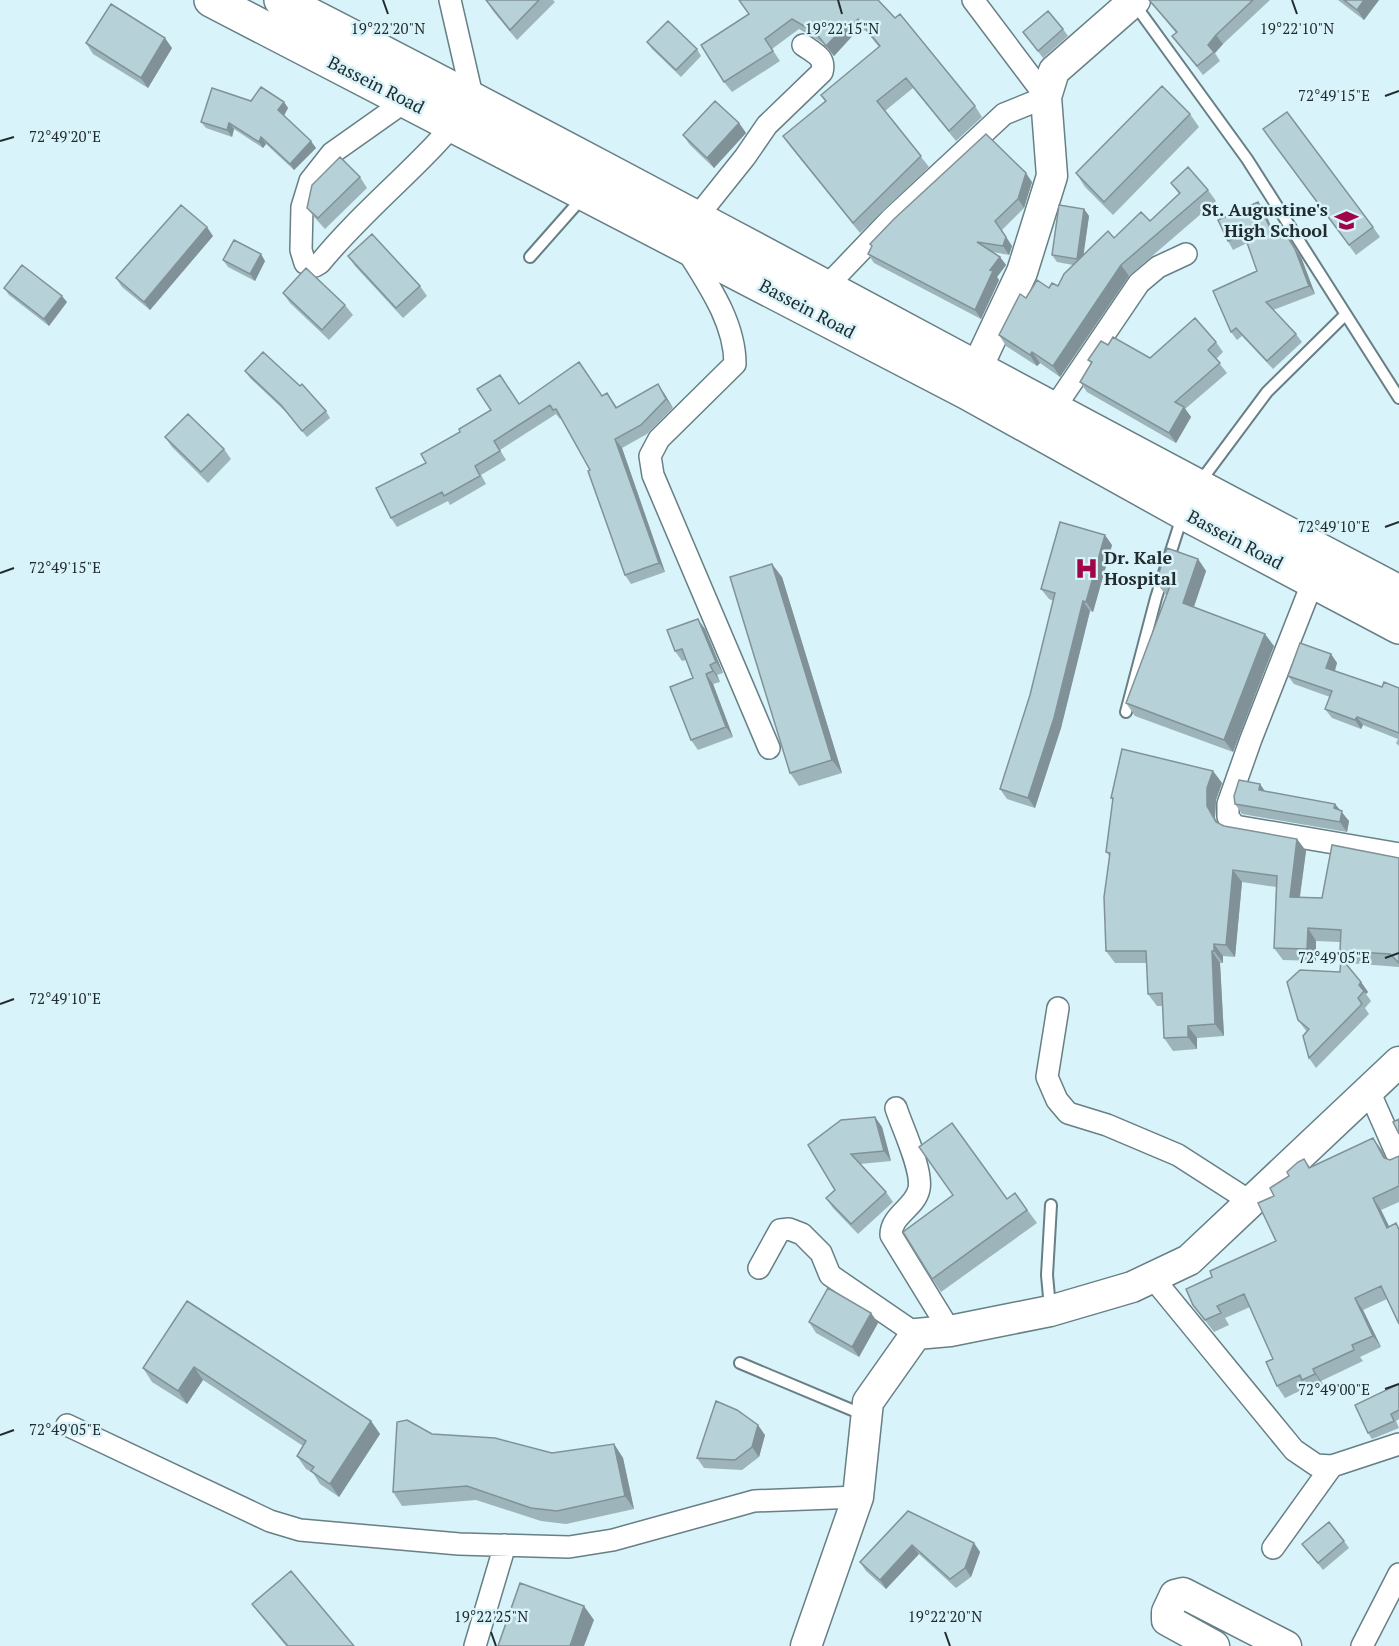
<svg xmlns="http://www.w3.org/2000/svg" width="1399" height="1646" font-family="'PT Serif',serif">
<rect width="100%" height="100%" fill="#d8f3f9"/>
<g fill="none" stroke-linecap="round" stroke-linejoin="round">
<defs>
<path id="lane" d="M 1133,2 L 1247,159 L 1399,398
M 530,257 L 583,197
M 1200,482 L 1267,392 L 1345,315
M 1126,712 L 1156,598 L 1182,517
M 1050,1308 L 1047,1275 L 1051,1205
M 740,1363 L 864,1415"/>
<path id="street" d="M 407,100 L 332,153 L 310,181 L 302,207 L 301,250 L 305,263 L 315,266 L 320,263 C 367,205 429,160 473,100 L 450,0
M 826,287 L 891,219 L 1004,114 L 1046,97 L 973,0
M 1053,410 L 1139,283 L 1158,267 L 1186,254
M 1317,571 L 1251,739 L 1228,804 L 1228,817 L 1235,826 L 1399,854
M 769,748 L 653,475 L 650,456 L 659,439 L 735,364 C 735,320 705,280 683,244 L 697,217 L 745,157 L 767,125 L 822,72 C 826,57 814,53 803,45
M 1058,1008 L 1047,1077 L 1057,1100 L 1068,1113 L 1107,1125 L 1178,1155 L 1251,1202
M 1369,1091 L 1399,1159
M 896,1108 C 902,1127 923,1170 919,1189 C 915,1208 891,1215 891,1235 L 950,1331
M 759,1268 L 780,1230 L 789,1229 L 802,1234 L 821,1253 L 830,1275 L 916,1334
M 1152,1277 L 1294,1450 L 1316,1465 L 1332,1466 L 1399,1444
M 67,1425 L 270,1521 L 300,1530 L 459,1544 L 569,1547 L 613,1540 L 754,1501 L 858,1497
M 1273,1548 L 1332,1466
M 475,1646 L 505,1545
M 1362,1646 L 1399,1574"/>
<path id="secondary" d="M 967,389 L 1022,272 L 1052,176 L 1046,97 L 1054,71 L 1135,0
M 806,1646 L 858,1497 L 868,1402 L 916,1334 L 950,1331 L 1050,1311 L 1132,1287 L 1189,1260 L 1399,1062
M 1214,1646 L 1167,1620 L 1167,1612 L 1175,1595 L 1183,1593 L 1286,1646"/>
<path id="primary" d="M 211,0 L 966,392 L 1184,513 L 1399,627
M 281,0 C 657,192 1025,397 1399,592"/>
</defs>
<!-- lane casing -->
<use href="#lane" stroke="#677f85" stroke-width="14"/>
<!-- street casing -->
<use href="#street" stroke="#677f85" stroke-width="24"/>
<!-- secondary casing -->
<use href="#secondary" stroke="#677f85" stroke-width="33"/>
<!-- primary casing -->
<use href="#primary" stroke="#677f85" stroke-width="36"/>
<!-- lane -->
<use href="#lane" stroke="#fff" stroke-width="10"/>
<!-- street -->
<use href="#street" stroke="#fff" stroke-width="21"/>
<!-- secondary -->
<use href="#secondary" stroke="#fff" stroke-width="30"/>
<!-- primary -->
<use href="#primary" stroke="#fff" stroke-width="33"/>
</g>
<!-- wall -->
<path fill="#9db4ba" d="M 486,0 L 553,0 L 555,2 L 517,40 L 493,11 Z
M 878,0 L 975,106 L 982,117 L 956,141 L 913,88 L 885,111 L 929,167 L 860,233 L 790,146 L 783,136 L 825,101 L 821,95 L 879,47 L 865,30 L 859,35 L 856,32 L 834,56 L 823,43 L 799,29 L 772,49 L 780,61 L 732,92 L 724,82 L 749,14 Z
M 1149,0 L 1270,0 L 1223,44 L 1215,53 L 1220,61 L 1203,75 L 1172,36 L 1176,33 Z
M 1338,0 L 1379,0 L 1364,20 Z
M 1063,29 L 1068,36 L 1043,58 L 1023,32 Z
M 647,42 L 697,49 L 701,56 L 681,77 L 652,49 Z
M 86,43 L 172,48 L 148,88 L 93,54 Z
M 251,101 L 284,102 L 288,108 L 284,116 L 316,148 L 294,170 L 266,144 L 263,148 L 234,129 L 232,137 L 206,128 L 201,122 Z
M 1190,114 L 1199,127 L 1113,215 L 1085,187 L 1076,173 Z
M 739,123 L 746,133 L 714,168 L 690,145 L 683,135 Z
M 1270,139 L 1373,227 L 1380,237 L 1356,255 Z
M 360,177 L 367,188 L 325,229 L 315,218 L 307,208 Z
M 1032,182 L 1024,208 L 1002,230 L 1012,246 L 1009,255 L 993,252 L 1000,257 L 1006,265 L 997,277 L 999,280 L 981,319 L 874,263 L 868,254 Z
M 1171,183 L 1208,190 L 1216,201 L 1129,276 L 1060,377 L 1040,363 L 1037,366 L 1006,346 L 999,335 L 1026,298 L 1049,288 L 1058,286 L 1073,265 L 1057,262 L 1052,255 L 1084,209 L 1089,216 L 1083,255 L 1114,238 L 1150,221 L 1179,194 Z
M 1258,202 L 1264,210 L 1273,232 L 1301,257 L 1315,294 L 1273,310 L 1296,334 L 1302,342 L 1273,369 L 1242,336 L 1237,340 L 1231,332 L 1257,271 L 1247,243 L 1233,250 L 1228,241 Z
M 213,236 L 150,310 L 122,287 L 116,278 Z
M 348,256 L 420,286 L 427,296 L 403,318 L 355,266 Z
M 223,260 L 265,261 L 255,281 L 228,267 Z
M 4,288 L 67,302 L 49,326 L 9,295 Z
M 283,293 L 345,305 L 353,315 L 329,340 L 290,303 Z
M 1216,342 L 1223,352 L 1216,359 L 1227,373 L 1185,409 L 1191,417 L 1176,443 L 1087,392 L 1080,382 L 1091,363 L 1088,360 L 1108,345 L 1150,358 Z
M 245,371 L 326,411 L 330,418 L 307,437 L 286,412 L 250,378 Z
M 607,393 L 617,407 L 664,393 L 673,408 L 647,434 L 622,448 L 665,572 L 631,584 L 625,575 L 590,470 L 562,418 L 560,419 L 556,414 L 500,450 L 506,460 L 481,475 L 486,484 L 450,505 L 448,501 L 397,527 L 391,518 L 426,463 L 460,432 L 491,410 L 519,404 L 602,396 Z
M 165,437 L 224,449 L 231,459 L 208,483 L 172,447 Z
M 1112,545 L 1093,612 L 1090,611 L 1061,728 L 1035,808 L 1007,799 L 1000,789 L 1030,695 L 1054,601 L 1049,599 L 1041,589 Z
M 1198,559 L 1206,571 L 1194,607 L 1274,646 L 1233,752 L 1135,716 L 1126,703 L 1167,595 L 1165,594 L 1156,582 Z
M 782,577 L 842,773 L 799,786 L 790,773 Z
M 705,629 L 723,673 L 717,675 L 720,682 L 713,684 L 733,737 L 698,750 L 691,740 L 693,678 L 686,660 L 682,661 L 675,651 Z
M 1331,654 L 1337,663 L 1335,671 L 1382,687 L 1399,688 L 1399,746 L 1396,743 L 1398,739 L 1363,725 L 1361,729 L 1332,718 L 1325,709 L 1330,697 L 1294,684 L 1288,676 Z
M 1213,771 L 1222,783 L 1216,800 L 1215,818 L 1218,823 L 1224,826 L 1297,839 L 1306,851 L 1300,897 L 1322,898 L 1399,858 L 1399,967 L 1348,963 L 1340,951 L 1340,942 L 1316,941 L 1316,961 L 1283,960 L 1274,948 L 1276,887 L 1242,882 L 1235,957 L 1223,956 L 1223,963 L 1220,963 L 1224,1036 L 1197,1038 L 1197,1049 L 1173,1051 L 1164,1038 L 1163,1006 L 1157,1006 L 1148,994 L 1147,963 L 1115,963 L 1106,951 L 1110,857 L 1106,852 L 1113,801 L 1111,798 Z
M 1265,791 L 1335,804 L 1349,821 L 1347,832 L 1242,814 L 1235,804 Z
M 1361,982 L 1368,992 L 1366,994 L 1371,1001 L 1365,1008 L 1369,1014 L 1316,1068 L 1309,1058 L 1307,1032 L 1298,1020 Z
M 875,1117 L 882,1127 L 891,1161 L 860,1164 L 886,1192 L 893,1202 L 858,1234 L 833,1208 L 826,1198 L 835,1190 L 841,1120 Z
M 1381,1149 L 1386,1159 L 1390,1160 L 1399,1156 L 1399,1202 L 1381,1210 L 1389,1226 L 1396,1223 L 1399,1228 L 1399,1324 L 1387,1299 L 1363,1310 L 1381,1347 L 1360,1357 L 1363,1361 L 1321,1381 L 1323,1385 L 1310,1391 L 1308,1387 L 1285,1398 L 1277,1386 L 1273,1359 L 1250,1307 L 1225,1318 L 1229,1325 L 1214,1332 L 1193,1305 L 1212,1277 L 1276,1241 L 1274,1196 L 1289,1176 L 1304,1159 L 1310,1167 Z
M 1015,1193 L 1037,1223 L 941,1292 L 932,1279 Z
M 187,1301 L 371,1421 L 380,1434 L 339,1497 L 320,1484 L 313,1473 L 306,1469 L 297,1456 L 303,1446 L 203,1380 L 187,1404 L 152,1382 L 143,1368 Z
M 871,1313 L 878,1323 L 859,1357 L 816,1333 L 809,1322 Z
M 1399,1384 L 1399,1419 L 1396,1421 L 1399,1428 L 1372,1439 L 1368,1433 Z
M 432,1434 L 552,1453 L 614,1444 L 623,1458 L 634,1509 L 566,1524 L 541,1521 L 476,1500 L 402,1506 L 393,1492 Z
M 765,1435 L 759,1457 L 742,1470 L 704,1468 L 697,1458 Z
M 908,1511 L 974,1543 L 980,1552 L 971,1577 L 956,1588 L 919,1554 L 886,1589 L 866,1571 L 860,1562 Z
M 1344,1541 L 1349,1548 L 1323,1570 L 1302,1544 Z
M 252,1604 L 354,1646 L 286,1646 L 262,1617 Z"/>
<!-- shaded-wall -->
<path fill="#809297" d="M 1364,0 L 1379,0 L 1364,20 L 1357,10 Z
M 849,22 L 856,32 L 834,56 L 826,46 Z
M 1216,35 L 1223,44 L 1215,53 L 1208,45 Z
M 165,38 L 172,48 L 148,88 L 141,78 Z
M 284,102 L 288,108 L 283,117 L 278,110 Z
M 229,123 L 234,129 L 232,137 L 227,130 Z
M 739,123 L 746,133 L 714,168 L 707,158 Z
M 261,137 L 266,144 L 263,148 L 259,142 Z
M 311,141 L 316,148 L 294,170 L 290,164 Z
M 1026,173 L 1032,182 L 1024,208 L 1018,199 Z
M 1258,202 L 1264,210 L 1277,240 L 1272,232 Z
M 1084,209 L 1089,216 L 1082,266 L 1077,259 Z
M 995,221 L 1012,246 L 1009,255 L 1003,246 Z
M 207,227 L 213,236 L 150,310 L 144,302 Z
M 1287,236 L 1301,257 L 1315,294 L 1309,286 Z
M 261,254 L 265,261 L 255,281 L 250,274 Z
M 1000,257 L 1006,265 L 997,277 L 999,280 L 981,319 L 975,310 L 990,270 Z
M 1121,265 L 1129,276 L 1060,377 L 1053,366 Z
M 62,296 L 67,302 L 49,326 L 44,319 Z
M 1032,352 L 1040,363 L 1037,366 L 1030,355 Z
M 658,384 L 664,393 L 673,408 L 666,399 Z
M 1184,407 L 1191,417 L 1176,443 L 1169,433 Z
M 615,439 L 622,448 L 665,572 L 659,563 Z
M 1105,535 L 1112,545 L 1093,612 L 1086,602 Z
M 1198,559 L 1206,571 L 1191,615 L 1183,603 Z
M 772,564 L 782,577 L 842,773 L 832,760 Z
M 1083,601 L 1090,611 L 1061,728 L 1035,808 L 1028,798 Z
M 698,619 L 705,629 L 723,673 L 716,662 Z
M 1265,634 L 1274,646 L 1233,752 L 1224,740 Z
M 1331,654 L 1337,663 L 1333,676 L 1326,668 Z
M 710,665 L 717,675 L 720,682 L 713,671 Z
M 706,674 L 713,684 L 733,737 L 726,727 Z
M 1357,717 L 1363,725 L 1361,729 L 1355,720 Z
M 1213,771 L 1222,783 L 1216,800 L 1215,818 L 1225,834 L 1207,806 L 1207,788 Z
M 1260,784 L 1267,794 L 1259,790 Z
M 1335,804 L 1349,821 L 1347,832 L 1340,822 L 1334,808 Z
M 1297,839 L 1306,851 L 1298,909 L 1290,897 Z
M 1233,870 L 1242,882 L 1235,957 L 1226,945 Z
M 1308,928 L 1316,941 L 1316,961 L 1307,949 Z
M 1214,944 L 1223,956 L 1223,963 L 1214,951 Z
M 1212,951 L 1220,963 L 1224,1036 L 1215,1024 Z
M 1361,982 L 1368,992 L 1366,994 L 1359,985 Z
M 1188,1026 L 1197,1038 L 1197,1049 L 1188,1037 Z
M 875,1117 L 882,1127 L 891,1161 L 884,1151 Z
M 1373,1138 L 1381,1149 L 1392,1170 L 1384,1158 Z
M 1373,1198 L 1381,1210 L 1395,1239 L 1387,1228 Z
M 1355,1298 L 1363,1310 L 1381,1347 L 1373,1336 Z
M 871,1313 L 878,1323 L 859,1357 L 852,1347 Z
M 194,1367 L 203,1380 L 187,1404 L 178,1391 Z
M 1313,1369 L 1321,1381 L 1323,1385 L 1315,1374 Z
M 371,1421 L 380,1434 L 339,1497 L 330,1484 Z
M 758,1425 L 765,1435 L 759,1457 L 752,1447 Z
M 614,1444 L 623,1458 L 634,1509 L 625,1496 Z
M 974,1543 L 980,1552 L 971,1577 L 965,1568 Z
M 912,1545 L 919,1554 L 886,1589 L 880,1580 Z
M 584,1606 L 594,1620 L 584,1646 L 570,1646 Z"/>
<!-- building -->
<path fill="#b7d1d8" stroke="#809297" stroke-width="1.5" d="M 486,0 L 539,0 L 510,30 Z
M 739,0 L 878,0 L 895,18 L 900,14 L 975,106 L 949,131 L 906,78 L 877,101 L 921,156 L 853,223 L 783,136 L 826,101 L 821,95 L 880,46 L 858,19 L 852,25 L 849,22 L 826,46 L 816,33 L 792,19 L 765,39 L 773,51 L 724,82 L 701,45 L 749,14 Z
M 1149,0 L 1253,0 L 1216,35 L 1208,45 L 1214,52 L 1197,66 L 1172,36 L 1177,32 Z
M 1344,0 L 1364,0 L 1357,10 Z
M 111,4 L 165,38 L 141,78 L 86,43 Z
M 1048,11 L 1063,29 L 1038,51 L 1023,32 Z
M 668,21 L 697,49 L 676,70 L 647,42 Z
M 1162,86 L 1190,114 L 1104,202 L 1076,173 Z
M 261,87 L 284,102 L 278,110 L 311,141 L 290,164 L 261,137 L 259,142 L 229,123 L 227,130 L 201,122 L 212,88 L 251,101 Z
M 715,101 L 739,123 L 707,158 L 683,135 Z
M 1287,112 L 1373,227 L 1349,245 L 1263,129 Z
M 986,134 L 1026,173 L 1018,199 L 995,221 L 1006,237 L 1003,246 L 977,242 L 1000,257 L 990,270 L 993,271 L 975,310 L 868,254 L 872,246 L 870,244 L 894,219 Z
M 340,157 L 360,177 L 318,218 L 307,208 L 312,185 Z
M 1188,167 L 1208,190 L 1121,265 L 1053,366 L 1032,352 L 1030,355 L 999,335 L 1020,294 L 1026,298 L 1037,280 L 1049,288 L 1052,283 L 1058,286 L 1064,274 L 1108,231 L 1114,238 L 1141,212 L 1150,221 L 1180,193 L 1171,183 Z
M 1258,202 L 1272,232 L 1282,228 L 1295,249 L 1309,286 L 1266,302 L 1296,334 L 1267,361 L 1236,328 L 1231,332 L 1213,291 L 1257,271 L 1244,234 L 1228,241 L 1218,220 Z
M 181,205 L 207,227 L 144,302 L 116,278 Z
M 1059,205 L 1084,209 L 1077,259 L 1052,255 Z
M 372,234 L 420,286 L 396,308 L 348,256 Z
M 234,240 L 261,254 L 250,274 L 223,260 Z
M 22,265 L 62,296 L 44,319 L 4,288 Z
M 306,268 L 345,305 L 322,330 L 283,293 Z
M 1195,318 L 1216,342 L 1208,350 L 1220,363 L 1175,402 L 1184,407 L 1169,433 L 1080,382 L 1092,362 L 1088,360 L 1101,341 L 1108,345 L 1113,337 L 1150,358 Z
M 263,352 L 300,386 L 302,384 L 326,411 L 302,431 L 281,405 L 245,371 Z
M 579,362 L 602,396 L 607,393 L 616,408 L 658,384 L 666,399 L 641,425 L 615,439 L 659,563 L 625,575 L 588,471 L 590,470 L 556,409 L 553,410 L 550,405 L 494,441 L 500,451 L 475,466 L 480,476 L 444,496 L 442,492 L 391,518 L 376,488 L 426,463 L 421,454 L 460,432 L 459,429 L 491,410 L 477,389 L 500,375 L 519,404 Z
M 188,414 L 224,449 L 201,472 L 165,437 Z
M 1060,522 L 1105,535 L 1086,602 L 1083,601 L 1054,718 L 1028,798 L 1000,789 L 1030,695 L 1055,593 L 1041,589 Z
M 1167,548 L 1198,559 L 1183,603 L 1265,634 L 1224,740 L 1126,703 L 1170,586 L 1156,582 Z
M 772,564 L 832,760 L 790,773 L 730,577 Z
M 698,619 L 716,662 L 710,665 L 713,671 L 706,674 L 726,727 L 691,740 L 670,687 L 693,678 L 682,649 L 675,651 L 667,630 Z
M 1300,643 L 1331,654 L 1326,668 L 1382,687 L 1384,682 L 1399,688 L 1399,733 L 1357,717 L 1355,720 L 1325,709 L 1332,691 L 1288,676 Z
M 1122,749 L 1213,771 L 1207,788 L 1207,806 L 1216,822 L 1224,826 L 1297,839 L 1290,897 L 1322,898 L 1332,845 L 1399,858 L 1399,963 L 1390,954 L 1340,951 L 1341,930 L 1308,928 L 1307,949 L 1274,948 L 1277,876 L 1233,870 L 1226,945 L 1214,944 L 1214,951 L 1212,951 L 1215,1024 L 1188,1026 L 1188,1037 L 1164,1038 L 1162,993 L 1148,994 L 1146,951 L 1106,951 L 1104,897 L 1110,853 L 1106,852 L 1113,798 L 1111,798 Z
M 1239,780 L 1260,784 L 1259,790 L 1335,804 L 1334,808 L 1342,811 L 1340,822 L 1235,804 L 1234,796 Z
M 1341,958 L 1361,982 L 1359,985 L 1364,991 L 1358,998 L 1362,1004 L 1309,1058 L 1303,1036 L 1309,1029 L 1298,1020 L 1287,982 L 1300,970 L 1340,972 Z
M 875,1117 L 884,1151 L 851,1154 L 886,1192 L 851,1224 L 826,1198 L 835,1190 L 808,1145 L 841,1120 Z
M 1399,1119 L 1399,1134 L 1393,1122 Z
M 952,1123 L 1007,1199 L 1015,1193 L 1027,1210 L 932,1279 L 903,1232 L 953,1195 L 919,1147 Z
M 1373,1138 L 1384,1158 L 1390,1160 L 1399,1156 L 1399,1186 L 1373,1198 L 1387,1228 L 1396,1223 L 1399,1230 L 1399,1324 L 1381,1286 L 1355,1298 L 1373,1336 L 1352,1345 L 1354,1350 L 1313,1369 L 1315,1374 L 1302,1380 L 1300,1375 L 1277,1386 L 1266,1362 L 1273,1359 L 1244,1294 L 1217,1306 L 1221,1313 L 1205,1320 L 1193,1305 L 1186,1289 L 1212,1277 L 1210,1271 L 1276,1241 L 1258,1203 L 1274,1196 L 1270,1188 L 1289,1176 L 1287,1172 L 1298,1162 L 1304,1159 L 1309,1168 Z
M 828,1288 L 871,1313 L 852,1347 L 809,1322 Z
M 187,1301 L 371,1421 L 330,1484 L 311,1471 L 314,1467 L 297,1456 L 306,1441 L 194,1367 L 178,1391 L 143,1368 Z
M 1399,1384 L 1399,1410 L 1391,1414 L 1394,1421 L 1368,1433 L 1355,1405 Z
M 716,1401 L 737,1410 L 758,1425 L 752,1447 L 735,1460 L 697,1458 Z
M 407,1420 L 432,1434 L 495,1438 L 552,1453 L 614,1444 L 625,1496 L 557,1511 L 531,1508 L 467,1486 L 393,1492 L 397,1422 Z
M 908,1511 L 974,1543 L 965,1568 L 950,1579 L 912,1545 L 880,1580 L 860,1562 Z
M 1329,1522 L 1344,1541 L 1318,1563 L 1302,1544 Z
M 291,1571 L 354,1646 L 288,1646 L 252,1604 Z
M 520,1583 L 584,1606 L 570,1646 L 498,1646 Z"/>
<!-- ticks -->
<path fill="none" stroke="#222c2e" stroke-width="2" d="M 383,0 L 388,14M 838,0 L 842,14M 1292,0 L 1297,14M 1385,96 L 1399,91M 0,141 L 14,137M 1385,527 L 1399,522M 0,573 L 14,568M 1385,958 L 1399,953M 0,1004 L 14,999M 1385,1389 L 1399,1384M 0,1435 L 14,1430M 491,1632 L 496,1646M 945,1632 L 950,1646"/>
<!-- icons -->
<defs>
<symbol id="school-bare" viewBox="-9 -9 18 18"><path d="M0-5L7-2L0 1L-7-2ZM-4 1L0 2.5L4 1V4Q0 6-4 4Z" fill="#a00549" stroke="#d8f3f9" stroke-width="2.5" paint-order="stroke"/></symbol>
<symbol id="hospital-bare" viewBox="-9 -9 18 18"><path d="M-5-5h3v3.5h4V-5h3V5h-3V1.5h-4V5h-3Z" fill="#a00549" stroke="#d8f3f9" stroke-width="2.5" paint-order="stroke"/></symbol>
</defs>
<g fill-rule="evenodd">
<use href="#school-bare" x="1330" y="204" width="33" height="33"/>
<use href="#hospital-bare" x="1070" y="552" width="33" height="33"/>
</g>
<g text-anchor="middle" stroke-width="5" stroke-linejoin="round" paint-order="stroke">
<!-- street labels -->
<g font-size="18" fill="#222c2e" stroke="#d8f3f9">
<text transform="translate(376 85) rotate(27)" y="6">Bassein Road</text>
<text transform="translate(807 309) rotate(28)" y="6">Bassein Road</text>
<text transform="translate(1235 540) rotate(28)" y="6">Bassein Road</text>
</g>
<!-- poi labels -->
<g font-size="18" font-weight="bold" fill="#222c2e" stroke="#d8f3f9" text-anchor="end">
<text x="1328" y="216">St. Augustine's<tspan x="1328" dy="21">High School</tspan></text>
<text x="1104" y="564" text-anchor="start">Dr. Kale<tspan x="1104" dy="21">Hospital</tspan></text>
</g>
</g>
<g font-size="15" text-anchor="middle" fill="#222c2e" stroke="#d8f3f9" stroke-width="5" stroke-linejoin="round" paint-order="stroke">
<text x="388" y="34">19°22'20"N</text>
<text x="842" y="34">19°22'15"N</text>
<text x="1297" y="34">19°22'10"N</text>
<text x="1334" y="101">72°49'15"E</text>
<text x="65" y="142">72°49'20"E</text>
<text x="1334" y="532">72°49'10"E</text>
<text x="65" y="573">72°49'15"E</text>
<text x="1334" y="963">72°49'05"E</text>
<text x="65" y="1004">72°49'10"E</text>
<text x="1334" y="1395">72°49'00"E</text>
<text x="65" y="1435">72°49'05"E</text>
<text x="491" y="1622">19°22'25"N</text>
<text x="945" y="1622">19°22'20"N</text>
</g>
</svg>
